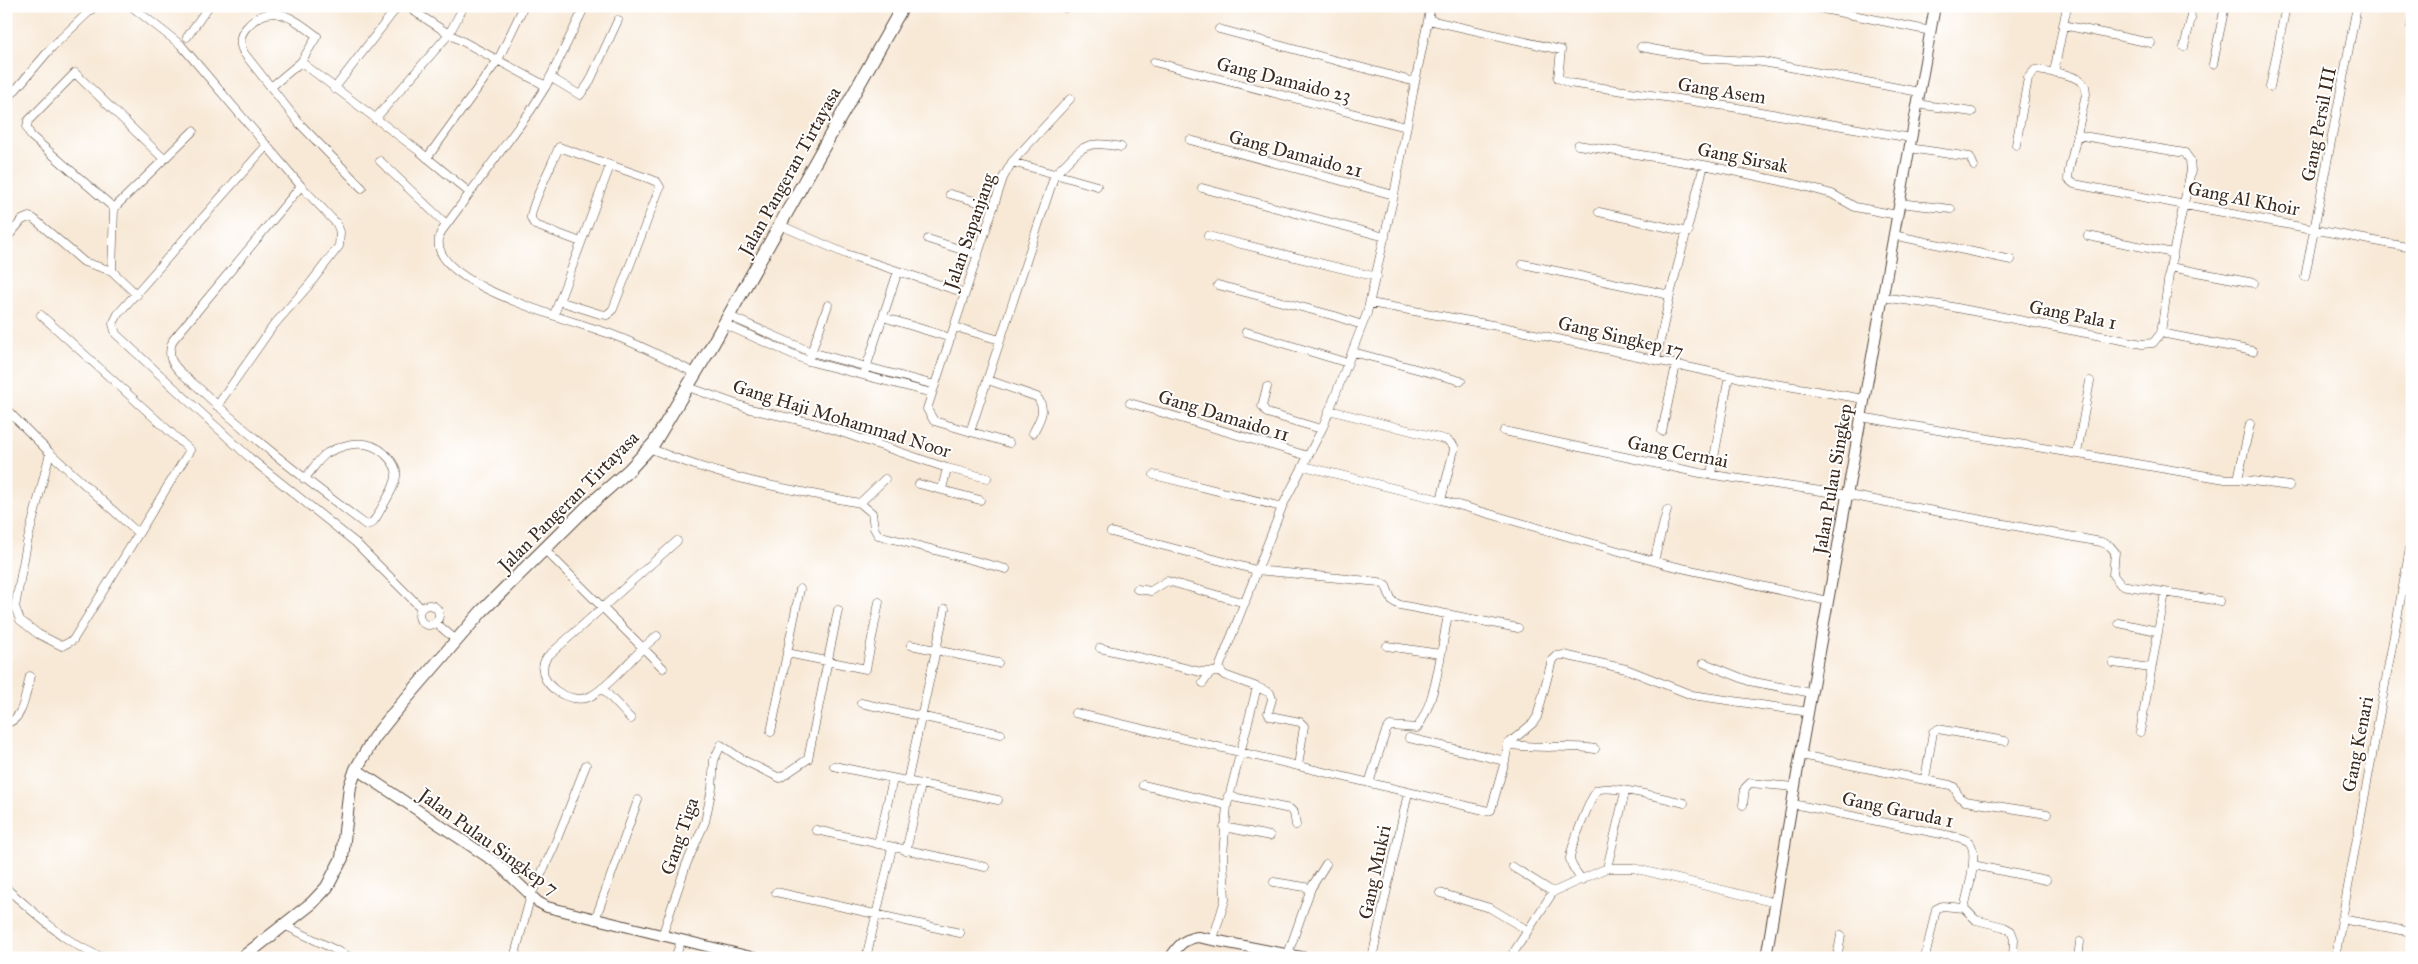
<svg xmlns="http://www.w3.org/2000/svg" width="2418" height="964" font-family="'IM FELL Great Primer',serif">
<rect width="100%" height="100%" fill="#fff"/>
<filter id="ink" filterUnits="userSpaceOnUse"><feTurbulence type="fractalNoise" baseFrequency=".02" numOctaves="2"/><feDisplacementMap in="SourceGraphic" scale="10" xChannelSelector="R" yChannelSelector="G"/><feConvolveMatrix kernelMatrix="1 2 1 2 8 2 1 2 1" color-interpolation-filters="sRGB"/></filter>
<filter id="wash" filterUnits="userSpaceOnUse"><feTurbulence type="fractalNoise" baseFrequency=".0096" numOctaves="4" result="noise"/><feDisplacementMap in="SourceGraphic" scale="20" xChannelSelector="R" yChannelSelector="G"/><feGaussianBlur stdDeviation="1.12" result="paint"/><feColorMatrix in="noise" values="0 0 0 0 0 0 0 0 0 0 0 0 0 0 0 0 0 1.4 0 .05"/><feComposite in="paint" operator="in"/></filter>
<g filter="url(#wash)">
<rect width="100%" height="100%" fill="#f8e9d7"/>
</g>
<g filter="url(#ink)">
<g fill="none" stroke-linecap="round" stroke-linejoin="round">
<defs>
<path id="minor" d="M 131,6 L 181,45 L 301,186 L 337,224 L 340,232 L 339,246 L 309,285 L 273,326 L 217,406
M 406,6 L 449,34 L 546,86
M 585,6 L 546,86 L 531,110 L 441,232 C 417,283 580,322 613,335 C 642,346 668,359 696,374
M 1062,6 L 1065,8
M 1809,6 L 1931,31
M 1429,20 L 1561,50 L 1558,78 L 1569,83 L 1726,106 L 1911,138
M 2063,25 L 2151,43
M 2411,27 L 2412,22
M 1219,29 L 1415,82
M 187,37 L 209,6
M 1641,47 L 1702,58 L 1763,62 L 1919,92
M 2184,47 L 2191,19 L 2190,6
M 301,62 L 419,151 L 470,193
M 1154,62 L 1406,127
M 2213,64 L 2225,6
M 2054,72 L 2067,6
M 550,77 L 580,95 L 589,83 L 618,20
M 271,87 L 301,62 L 317,36 C 292,17 270,0 246,28 C 239,36 239,44 244,53 L 299,123 L 362,188
M 2270,87 L 2286,6
M 334,89 L 398,6
M 6,101 L 52,47 L 95,6
M 1917,104 L 1972,112
M 375,119 L 449,34 L 464,6
M 2077,135 L 2185,153 L 2190,160 L 2191,171 L 2170,267 L 2161,333
M 1190,140 L 1394,195
M 267,145 L 118,314 L 113,324 L 116,334 L 250,458 L 356,543 L 421,608
M 1578,145 L 1704,165 L 1799,185 L 1832,194 L 1855,207 L 1897,215
M 2016,145 L 2028,78 L 2035,70 C 2050,72 2077,73 2085,86 L 2086,94 L 2069,170 L 2068,179 L 2074,184 L 2412,248
M 1909,148 L 1970,157 L 1974,166
M 427,158 L 498,60 L 524,6
M 164,159 L 75,73 L 28,121 L 27,128 L 31,136 L 114,208 L 193,131
M 380,161 L 446,224
M 1012,162 L 1097,186
M 301,186 L 173,340 C 170,347 169,352 171,359 C 176,371 191,381 200,389 C 252,439 309,482 366,525 C 374,524 377,516 381,509 C 387,498 398,483 396,470 C 394,463 389,458 385,454 C 368,438 346,443 327,453 C 319,458 311,472 304,479
M 1202,188 L 1385,237
M 950,194 L 992,206
M 1899,203 L 1951,209
M 1599,212 L 1688,232
M 780,225 L 846,254 L 965,293
M 1893,235 L 2011,260
M 1208,236 L 1377,277
M 2088,236 L 2173,253
M 6,239 L 22,220 L 29,217 L 34,219 L 84,262 L 112,271 L 137,295
M 928,239 L 978,255
M 1523,264 L 1670,295
M 2170,267 L 2254,283
M 112,271 L 114,208
M 2305,277 L 2357,6
M 1218,285 L 1335,316 L 1362,325
M 1882,297 L 1947,306 L 2142,344 L 2153,343 L 2161,333 L 2253,351
M 559,301 L 600,314 L 607,315 L 613,309 L 660,187 L 657,182 L 650,179 L 559,147 C 554,160 530,207 531,218 C 532,221 533,222 535,225 L 581,242
M 1370,303 L 1503,327 L 1729,376 L 1864,399
M 41,315 L 190,450 L 73,640 L 62,646 L 38,634 L 20,620 L 15,607 L 27,543 L 50,453
M 554,315 L 610,166
M 729,316 L 811,352 L 935,385
M 883,317 L 951,338
M 724,324 L 808,361 L 932,393
M 955,327 L 1000,340
M 1246,332 L 1348,363
M 1353,352 L 1461,381
M 810,356 L 828,305
M 1656,360 L 1670,295 L 1704,165
M 865,371 L 898,271
M 988,380 L 1037,397 C 1047,410 1040,419 1033,433
M 688,387 L 750,409 L 817,424 L 947,468 L 987,478
M 1267,387 L 1262,406 L 1267,413 L 1321,429
M 1130,403 L 1308,456
M 6,409 L 50,453 L 138,533
M 1329,410 L 1447,440 L 1454,446 L 1454,450 L 1441,500
M 1861,417 L 2225,479 L 2238,479 L 2289,486
M 1504,431 L 1700,473 L 1848,495 L 2101,542 L 2110,546 L 2115,552 L 2113,575 L 2121,585 L 2220,601
M 1662,431 L 1676,365
M 970,432 L 1055,174 C 1083,148 1081,139 1121,147
M 1009,443 L 934,421 L 927,409 L 1003,178 L 1012,162 L 1070,99
M 649,448 C 721,478 784,489 860,503 L 872,513 L 874,528 L 878,535 L 1006,569
M 2077,453 L 2090,381
M 1304,466 L 1441,500 L 1664,564 L 1828,601
M 1711,474 L 1729,376
M 1154,475 L 1282,507
M 2238,479 L 2250,424
M 919,484 L 980,500
M 942,489 L 947,468
M 860,503 L 885,479
M 1111,532 L 1256,570 L 1379,582 L 1386,586 L 1392,601 L 1400,605 L 1518,628
M 545,550 L 663,668
M 1654,561 L 1667,510
M 1137,589 L 1151,591 L 1167,581 L 1245,603
M419 615a10 10 0 1 1 20 0a10 10 0 1 1-20 0Z
M 436,623 L 456,640
M 2119,623 L 2157,631
M 657,636 C 634,653 615,682 591,696 C 571,707 530,682 547,657 L 677,541
M 911,645 L 998,663
M 1387,646 L 1440,654
M 1100,648 L 1201,672 L 1221,672
M 787,653 L 866,669 L 879,602
M 1704,663 L 1749,681 L 1812,693
M 2113,663 L 2151,668
M 1203,683 L 1209,674
M 1257,687 L 1270,693 L 1272,699 L 1268,713 L 1270,716 L 1300,722 L 1304,726 L 1298,766
M 602,688 L 631,719
M 861,703 L 1001,734
M 1075,713 L 1488,811 L 1491,810 L 1505,761 L 1409,738
M 6,723 C 24,721 26,690 30,676
M 771,732 L 800,589
M 2140,732 L 2165,593
M 1508,744 L 1533,723 L 1537,717 L 1552,660 L 1556,656 L 1564,655 L 1626,669 L 1692,695 L 1809,712
M 1801,755 L 1950,785 L 1954,787 L 1959,797 L 1965,801 L 2047,814
M 1505,761 L 1508,744 C 1537,750 1566,744 1595,749
M 834,766 L 998,800
M 1925,779 L 1933,732 L 1938,729 L 2005,741
M 907,782 L 945,609
M 1369,783 L 1386,731 L 1390,726 L 1417,728 C 1437,700 1441,649 1448,615
M 1143,785 L 1227,805
M 1228,796 L 1290,809 L 1294,813 L 1296,825
M 1793,804 L 1951,836 C 1957,837 1964,838 1969,842 C 1980,852 1967,895 1964,908
M 1743,805 L 1745,788 L 1750,783 L 1795,787
M 1224,827 L 1270,836
M 816,830 L 985,867
M 878,844 L 893,779
M 906,851 L 921,785
M 1973,865 L 2046,880
M 1513,867 L 1553,892
M 1607,868 L 1625,792
M 1582,880 C 1578,874 1571,867 1570,859 C 1570,849 1590,799 1597,790 C 1611,784 1667,799 1684,803
M 1274,882 L 1311,888
M 6,886 L 9,891 C 42,918 64,943 104,958
M 776,892 L 960,933
M 1440,893 L 1490,908 L 1527,930
M 1964,908 L 1976,920 L 2004,927 L 2011,931 L 2014,939 L 2013,958
M 2341,919 L 2412,932
M 595,920 L 638,800
M 284,925 L 352,958
M 662,936 L 686,865 L 705,822 L 712,788 L 714,760 L 721,745 L 743,760 L 780,778 L 808,759 L 838,610
M 1213,939 L 1225,900 L 1223,855 L 1227,805 L 1257,687 L 1224,675 L 1219,668 L 1282,507 L 1323,427 L 1367,313 L 1394,195 L 1415,82 L 1431,6
M 1288,954 L 1311,888 L 1326,864
M 514,958 L 531,895 L 553,849 L 586,765
M 675,958 L 681,941
M 866,958 L 892,848
M 1372,958 L 1408,793
M 1510,958 L 1553,892 L 1607,868 L 1633,868 L 1776,903
M 1837,958 L 1841,935
M 1925,958 L 1936,909 L 1942,906 L 1964,908
M 2078,958 L 2080,942
M 2335,958 L 2412,537"/>
<path id="tertiary" d="M 356,769 L 498,864 L 538,902 L 547,907 L 755,958
M 1170,958 C 1178,946 1183,939 1198,937 L 1306,958
M 1766,958 L 1797,774 L 1935,6"/>
<path id="primary" d="M 242,958 L 312,903 L 327,887 L 342,858 L 350,786 L 356,769 L 374,738 L 393,714 L 481,612 L 586,508 L 629,470 L 654,443 L 710,349 L 903,6"/>
</defs>
<!-- minor casing -->
<use href="#minor" stroke="#57473a" stroke-width="9"/>
<!-- tertiary casing -->
<use href="#tertiary" stroke="#57473a" stroke-width="12"/>
<!-- primary casing -->
<use href="#primary" stroke="#57473a" stroke-width="14"/>
<!-- minor -->
<use href="#minor" stroke="#fff" stroke-width="8"/>
<!-- tertiary -->
<use href="#tertiary" stroke="#fff" stroke-width="10"/>
<!-- primary -->
<use href="#primary" stroke="#fff" stroke-width="12"/>
</g>
</g>
<g text-anchor="middle" stroke-width="4" stroke-linejoin="round" paint-order="stroke">
<!-- street labels -->
<g font-size="19" fill="#3b2a1e" stroke="#fff">
<text transform="translate(1284 79) rotate(14)" y="7">Gang Damaido 23</text>
<text transform="translate(1722 90) rotate(9)" y="7">Gang Asem</text>
<text transform="translate(2318 124) rotate(-79)" y="7">Gang Persil III</text>
<text transform="translate(1296 153) rotate(15)" y="7">Gang Damaido 21</text>
<text transform="translate(1743 157) rotate(11)" y="7">Gang Sirsak</text>
<text transform="translate(789 171) rotate(-61)" y="7">Jalan Pangeran Tirtayasa</text>
<text transform="translate(2244 198) rotate(11)" y="7">Gang Al Khoir</text>
<text transform="translate(969 231) rotate(-71)" y="7">Jalan Sapanjang</text>
<text transform="translate(2073 314) rotate(11)" y="7">Gang Pala 1</text>
<text transform="translate(1621 336) rotate(13)" y="7">Gang Singkep 17</text>
<text transform="translate(1224 415) rotate(17)" y="7">Gang Damaido 11</text>
<text transform="translate(842 418) rotate(17)" y="7">Gang Haji Mohammad Noor</text>
<text transform="translate(1678 451) rotate(11)" y="7">Gang Cermai</text>
<text transform="translate(1832 479) rotate(-80)" y="7">Jalan Pulau Singkep</text>
<text transform="translate(568 501) rotate(-45)" y="7">Jalan Pangeran Tirtayasa</text>
<text transform="translate(2357 744) rotate(-79)" y="7">Gang Kenari</text>
<text transform="translate(1898 809) rotate(12)" y="7">Gang Garuda 1</text>
<text transform="translate(679 836) rotate(-71)" y="7">Gang Tiga</text>
<text transform="translate(489 841) rotate(36)" y="7">Jalan Pulau Singkep 7</text>
<text transform="translate(1374 872) rotate(-78)" y="7">Gang Mukri</text>
</g>
</g>
<!-- margin -->
<rect width="2418" height="964" fill="none" stroke="#fff" stroke-width="25"/>
</svg>
